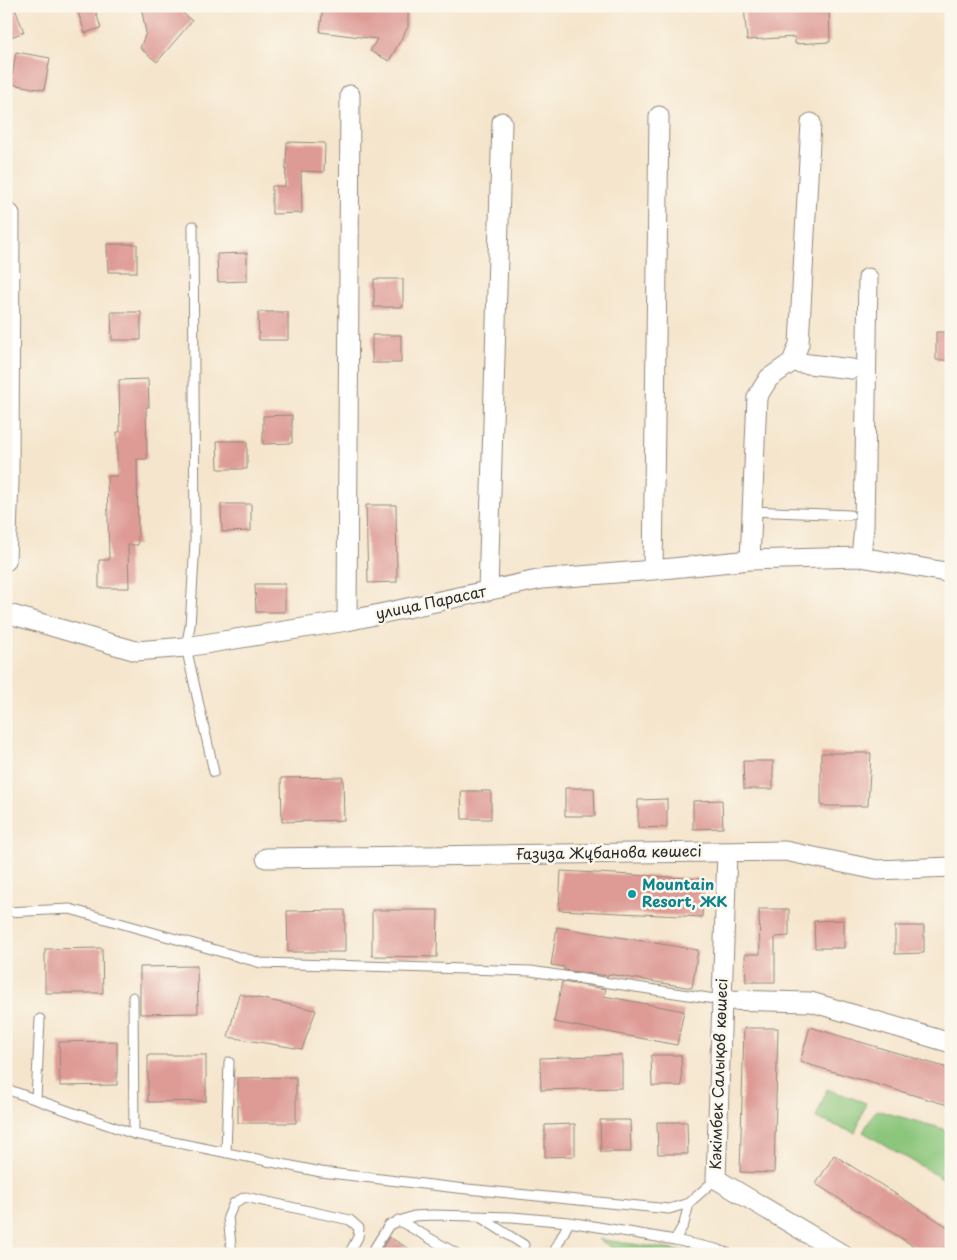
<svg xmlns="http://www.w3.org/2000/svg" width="957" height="1260" font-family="'Playpen Sans',sans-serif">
<rect width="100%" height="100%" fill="#fbf7ec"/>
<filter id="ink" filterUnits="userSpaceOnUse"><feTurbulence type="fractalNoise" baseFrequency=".02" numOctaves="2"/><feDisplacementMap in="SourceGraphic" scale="10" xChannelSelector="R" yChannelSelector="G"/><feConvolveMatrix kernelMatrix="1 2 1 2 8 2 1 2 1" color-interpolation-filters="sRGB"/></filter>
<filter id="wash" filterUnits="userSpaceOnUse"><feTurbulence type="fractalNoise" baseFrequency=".0096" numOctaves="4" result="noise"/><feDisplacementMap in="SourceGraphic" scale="20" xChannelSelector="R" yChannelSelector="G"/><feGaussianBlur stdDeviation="1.12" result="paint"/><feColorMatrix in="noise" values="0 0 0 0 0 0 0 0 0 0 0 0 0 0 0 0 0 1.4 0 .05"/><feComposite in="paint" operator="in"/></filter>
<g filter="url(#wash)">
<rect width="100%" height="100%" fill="#f5e5cc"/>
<!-- green -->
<path fill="#8cc67b" stroke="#5c7853" d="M 827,1089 L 866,1103 L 855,1133 L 816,1118 Z
M 876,1110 L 951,1131 L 951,1184 L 863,1132 Z
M 598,1239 L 702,1254 L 622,1254 Z"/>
<g id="blocks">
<!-- building -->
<path fill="#de9b96" d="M 6,6 L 14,6 L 24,32 L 6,39 Z
M 76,6 L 94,6 L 101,28 L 85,33 Z
M 141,6 L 175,6 L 192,21 L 157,62 L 140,48 L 146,33 Z
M 323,6 L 408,6 L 408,27 L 389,61 L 370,51 L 377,39 L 320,32 Z
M 744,6 L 829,6 L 830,42 L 795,44 L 795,37 L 747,40 Z
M 16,52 L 50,58 L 44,90 L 11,84 Z
M 287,142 L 325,143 L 324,172 L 301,171 L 302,213 L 272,214 L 272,186 L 285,186 Z
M 107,244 L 137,244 L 137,272 L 108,272 Z
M 247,253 L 247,281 L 218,282 L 217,254 Z
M 374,279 L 403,279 L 403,307 L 374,307 Z
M 111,312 L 141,312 L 141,340 L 112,340 Z
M 258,312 L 288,312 L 288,340 L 259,340 Z
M 936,332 L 951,332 L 951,360 L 936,360 Z
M 372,335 L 401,335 L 401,363 L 372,363 Z
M 148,379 L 149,407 L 146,407 L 147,459 L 137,459 L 138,545 L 128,545 L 129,588 L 99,588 L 99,560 L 109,560 L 107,476 L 117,476 L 117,432 L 120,432 L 119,380 Z
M 292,415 L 292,443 L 263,444 L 263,416 Z
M 217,441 L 247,441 L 247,469 L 218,469 Z
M 221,504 L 251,504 L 251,531 L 222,532 Z
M 366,505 L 396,505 L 397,582 L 368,583 Z
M 255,584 L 285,584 L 285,612 L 256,612 Z
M 821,753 L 871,753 L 868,806 L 821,806 Z
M 743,761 L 773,761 L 773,789 L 744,789 Z
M 343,777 L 344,820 L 282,822 L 281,778 Z
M 565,788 L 594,788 L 595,816 L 565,816 Z
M 461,791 L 491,791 L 491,819 L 462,819 Z
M 667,799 L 667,827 L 638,828 L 638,800 Z
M 722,800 L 723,828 L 693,829 L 693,801 Z
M 561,871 L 704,879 L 702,917 L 559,910 Z
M 759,909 L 789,909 L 789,936 L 775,937 L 775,982 L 746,982 L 745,954 L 760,954 Z
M 345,910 L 345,952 L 288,952 L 287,911 Z
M 372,910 L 438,910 L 437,957 L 372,956 Z
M 844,920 L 844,948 L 815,948 L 814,921 Z
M 895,926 L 924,926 L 924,953 L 895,954 Z
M 557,927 L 698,950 L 692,988 L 608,974 L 608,976 L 564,970 L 564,967 L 551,965 Z
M 102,948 L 103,993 L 45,993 L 45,949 Z
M 197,966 L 198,1013 L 140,1014 L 140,967 Z
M 562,982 L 606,989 L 604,996 L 684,1011 L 677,1045 L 554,1022 Z
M 239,994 L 316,1010 L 302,1049 L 228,1037 Z
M 810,1027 L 951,1069 L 951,1106 L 800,1062 Z
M 744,1028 L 778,1028 L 774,1173 L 740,1172 Z
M 117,1041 L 117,1085 L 60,1086 L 59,1042 Z
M 148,1055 L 206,1055 L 206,1101 L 148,1102 Z
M 622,1055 L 622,1088 L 541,1090 L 540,1058 Z
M 651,1055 L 681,1055 L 682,1086 L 652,1086 Z
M 296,1077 L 296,1123 L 238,1123 L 238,1078 Z
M 600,1120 L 630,1120 L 631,1152 L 601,1152 Z
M 657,1122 L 687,1122 L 688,1154 L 658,1154 Z
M 575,1124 L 575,1156 L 545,1157 L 545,1125 Z
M 834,1155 L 951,1229 L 951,1254 L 926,1254 L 816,1184 Z
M 389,1237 L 418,1254 L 379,1254 Z"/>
</g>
</g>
<g filter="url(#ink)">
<use href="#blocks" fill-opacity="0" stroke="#90887c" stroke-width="1"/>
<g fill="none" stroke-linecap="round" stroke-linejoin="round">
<defs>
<path id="service" d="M 193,226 L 195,542 L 190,626 L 186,647 L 214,772
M 752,511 L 850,515
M 6,912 L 70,909 L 261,963 L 531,971 L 721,1000
M 133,997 L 134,1134
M 6,1089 L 134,1134 L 321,1172 L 457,1188 L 669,1209 L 689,1203 L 716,1179
M 36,1099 L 40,1019
M 226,1153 L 229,1062
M 480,1217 L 524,1245
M 398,1220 L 457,1254
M 675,1240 L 684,1224 L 689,1203
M 232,1254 L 228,1217 L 234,1203 L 245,1197 L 350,1220 L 359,1228 L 358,1237 L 349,1254
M 371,1254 L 389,1225 L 414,1216 L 432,1215 L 512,1217 L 569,1222 L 675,1240 L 716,1249 L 729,1254
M 553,1254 L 569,1222"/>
<path id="minor" d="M 792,362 L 852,369
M 861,557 L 864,527 L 868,278
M 750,560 L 757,397 L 769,378 L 792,362 L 799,344 L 811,123
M 6,561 L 9,481 L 10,214
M 653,570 L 659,116
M 488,591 L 502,122
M 6,613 L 136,651 L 186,647 L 347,621 L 542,579 L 653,570 L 750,560 L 861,557 L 951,573
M 347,621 L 350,95
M 727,852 L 716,1179 L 842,1254
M 266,858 L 785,851 L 877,870 L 951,867
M 721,1000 L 811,1002 L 951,1043"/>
</defs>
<!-- service casing -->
<use href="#service" stroke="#90887c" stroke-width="11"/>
<!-- minor casing -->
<use href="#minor" stroke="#90887c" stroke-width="21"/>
<!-- service -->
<use href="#service" stroke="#fff" stroke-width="9"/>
<!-- minor -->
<use href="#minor" stroke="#fff" stroke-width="19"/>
</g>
</g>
<!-- markers -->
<circle fill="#0f9aa8" stroke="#fbf7ec" stroke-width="2" cx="632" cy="894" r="5"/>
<g text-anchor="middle" stroke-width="5" stroke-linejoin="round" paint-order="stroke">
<!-- street labels -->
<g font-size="15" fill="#2b2b2b" stroke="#fbf7ec">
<text transform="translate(431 603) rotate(-12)" y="5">улица Парасат</text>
<text transform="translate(609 853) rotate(-1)" y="5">Ғазиза Жұбанова көшесі</text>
<text transform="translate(719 1074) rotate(-88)" y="5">Кәкімбек Салықов көшесі</text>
</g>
<!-- culture labels -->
<g font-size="15" font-weight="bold" fill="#0d838f" stroke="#fbf7ec" text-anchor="start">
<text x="642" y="890">Mountain<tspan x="642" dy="17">Resort, ЖК</tspan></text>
</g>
</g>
<!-- margin -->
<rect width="957" height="1260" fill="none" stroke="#fbf7ec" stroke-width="25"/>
</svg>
